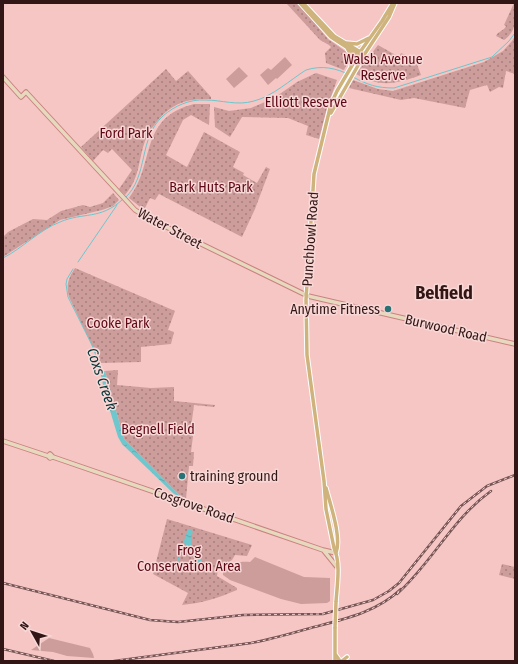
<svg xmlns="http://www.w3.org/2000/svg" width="518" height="664" font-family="'Fira Sans Condensed',sans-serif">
<defs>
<pattern id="park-dots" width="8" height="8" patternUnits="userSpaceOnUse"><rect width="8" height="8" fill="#cc9d9b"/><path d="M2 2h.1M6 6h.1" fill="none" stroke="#a67f7d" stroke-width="1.8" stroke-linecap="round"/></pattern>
<pattern id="water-ripples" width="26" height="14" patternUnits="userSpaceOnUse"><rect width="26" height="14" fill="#6dc7cd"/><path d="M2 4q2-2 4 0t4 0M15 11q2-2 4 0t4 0" fill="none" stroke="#5faaaf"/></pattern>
</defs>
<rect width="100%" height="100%" fill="#f5c6c4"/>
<!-- grass -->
<path fill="#cc9d9b" d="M 285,57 L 292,65 L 277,79 L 276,78 L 268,85 L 260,75 L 268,68 L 271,70 Z
M 239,67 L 248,76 L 234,88 L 226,79 Z
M 255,557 L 304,577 L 330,578 L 330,601 L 327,603 L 301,604 L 281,599 L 230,580 L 223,575 L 223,570 C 230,563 241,561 250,562 Z
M 49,638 L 90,648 L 93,654 L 94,658 L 67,656 L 53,652 L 31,650 Z"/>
<!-- park -->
<path fill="url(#park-dots)" d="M 286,3 L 298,3 L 328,39 L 348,53 L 349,60 L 344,70 L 326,63 L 325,53 L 331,47 L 329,45 L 320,40 Z
M 514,3 L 515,3 C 515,18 518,30 504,40 L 496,36 C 498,31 504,31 506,26 L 504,25 Z
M 515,36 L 515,74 L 506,71 L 503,88 L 499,87 L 490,92 L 487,85 L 470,90 L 465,108 L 414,98 L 401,100 L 349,88 L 353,80 L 378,89 L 393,91 L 484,62 L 503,51 L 512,41 Z
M 378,45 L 399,57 L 401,53 L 415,59 L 421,75 C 396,84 381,88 356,74 Z
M 166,69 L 176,81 L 188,71 L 211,97 L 211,99 C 186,98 170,104 155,124 C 151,129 147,135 145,141 C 138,161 140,178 125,195 L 119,189 L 132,170 L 112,149 L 108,153 L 103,150 L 93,161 L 81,147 Z
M 316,73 L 337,80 L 327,108 L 319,139 L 306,135 L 308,126 L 288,118 L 242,117 L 230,137 L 215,127 L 214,107 L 229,111 L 251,108 L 274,98 L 297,82 Z
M 194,104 L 210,104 L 209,125 L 191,115 L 183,120 L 166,155 L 187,167 L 204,132 L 240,152 L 233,167 L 244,173 L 243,175 L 257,183 L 266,167 L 270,169 L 255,209 L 242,237 L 159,194 L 155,200 L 150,198 L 144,210 L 129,198 C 156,164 138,118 194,104 Z
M 113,193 L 119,200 L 113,206 L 102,210 L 60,220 L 3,257 L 3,237 L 8,232 L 33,219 L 47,220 L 61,211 L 83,205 L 90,207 L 103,203 Z
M 75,268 L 175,311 L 168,330 L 174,332 L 171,344 L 141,347 L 141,362 L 100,363 L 69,297 C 66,285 68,279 75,268 Z
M 118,370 L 117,385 L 151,388 L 174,387 L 174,401 L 215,405 L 214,407 L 194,405 L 190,435 L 193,436 L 191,452 L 194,452 L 193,466 L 189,466 L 186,499 L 181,497 L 124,439 L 105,371 Z
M 167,519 L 252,545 L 247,556 L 235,555 L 232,560 L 218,569 L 217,576 L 237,588 L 237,590 C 218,598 203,603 182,605 L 188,593 L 153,574 Z
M 502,564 L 515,567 L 515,579 L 499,575 Z"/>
<!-- water -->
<path fill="url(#water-ripples)" d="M 100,371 L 105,371 L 124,439 L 181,497 L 174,494 L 122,444 L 118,437 L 108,404 L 107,403 Z
M 188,529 L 193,531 C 188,546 193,549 202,560 L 198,563 L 188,550 L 185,542 L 178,562 L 177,561 Z"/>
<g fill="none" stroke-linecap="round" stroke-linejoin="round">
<!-- stream -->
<path stroke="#6dc7cd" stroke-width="1" d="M 353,77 C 368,85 377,88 394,88 L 492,57 L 509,41 L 515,33
M 125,198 C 149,176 138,138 163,116 C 174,106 190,99 205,100 C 222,100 237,106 254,101 C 273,96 290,80 306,70 C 322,65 336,68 350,75
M 3,258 C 23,248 39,230 60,222 C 83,212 100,220 122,200
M 78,262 L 117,205
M 73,269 L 67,279 L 66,284 L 68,297 L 92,345 L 102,372"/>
<defs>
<path id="secondary" d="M 3,77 L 21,97 L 26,92 L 135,210 L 148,218 L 308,296 L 515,344
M 3,441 L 48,456 L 50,458 L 53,457 L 50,454 L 48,456
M 53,457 L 323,550 L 336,553
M 324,551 L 337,567"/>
<path id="primary" d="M 300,3 L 331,37 L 360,56
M 303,3 L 334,36 L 362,53
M 346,43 L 357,44 L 369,38
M 347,48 L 351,55 L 351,65
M 331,113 L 364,55 L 389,17 L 395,3
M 326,488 C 330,504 342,537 336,553
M 336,602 C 337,586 341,563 334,548 L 326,509 L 324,481 L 307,355 L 306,300 L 314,174 L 331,104 L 337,91 L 360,52 L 382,21 L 393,3
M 335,654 L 340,661
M 335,661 L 335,627
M 342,661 L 347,657"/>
</defs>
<!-- secondary casing -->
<use href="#secondary" stroke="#ca8280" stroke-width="5.5"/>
<!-- primary casing -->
<use href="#primary" stroke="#fff" stroke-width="5.5"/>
<!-- secondary -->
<use href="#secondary" stroke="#e6d9be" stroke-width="3.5"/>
<!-- primary -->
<use href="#primary" stroke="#ceb37d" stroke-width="3.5"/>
<defs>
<path id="rail" d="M 3,583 L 150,620 L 178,622 L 243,615 L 323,614 L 373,600 L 389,591 L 399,583 L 407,573 L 461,506 L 487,486 L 515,475
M 397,594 C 432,563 452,519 491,491
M 3,649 L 54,661
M 114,661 L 251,643 C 273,639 293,633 314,627 C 345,619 377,612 401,589"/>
</defs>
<!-- rail casing -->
<use href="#rail" stroke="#785555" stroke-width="2.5"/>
<!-- rail -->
<use href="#rail" stroke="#f8d8d6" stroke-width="1" stroke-dasharray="3" stroke-linecap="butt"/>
<defs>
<path id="primary-bridge" d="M 335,627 L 336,602"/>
</defs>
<!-- primary-bridge casing -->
<use href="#primary-bridge" stroke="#fff" stroke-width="5.5" stroke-linecap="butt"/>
<!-- primary-bridge -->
<use href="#primary-bridge" stroke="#ceb37d" stroke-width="3.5"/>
</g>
<!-- markers -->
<g fill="#277277" stroke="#f8d8d6" stroke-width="1.5">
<circle cx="388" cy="309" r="4"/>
<circle cx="182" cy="476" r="4"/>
</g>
<g text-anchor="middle" stroke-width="3" stroke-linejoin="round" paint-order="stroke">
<!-- park labels -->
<g font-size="14" fill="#5e0714" stroke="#f8d8d6">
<text x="383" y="64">Walsh Avenue<tspan x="383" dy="16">Reserve</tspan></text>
<text x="306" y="107">Elliott Reserve</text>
<text x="126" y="138">Ford Park</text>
<text x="211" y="192">Bark Huts Park</text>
<text x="118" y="328">Cooke Park</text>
<text x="158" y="434">Begnell Field</text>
<text x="189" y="555">Frog<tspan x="189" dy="16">Conservation Area</tspan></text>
</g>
<!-- street labels -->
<g font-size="14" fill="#321616" stroke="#f8d8d6">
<text transform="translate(170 228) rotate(28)" y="5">Water Street</text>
<text transform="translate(310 239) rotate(-86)" y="5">Punchbowl Road</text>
<text transform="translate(446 328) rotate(13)" y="5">Burwood Road</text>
<text transform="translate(194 505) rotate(19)" y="5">Cosgrove Road</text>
</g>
<!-- poi labels -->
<g font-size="14" fill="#321616" stroke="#f8d8d6" text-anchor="end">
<text x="380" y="314">Anytime Fitness</text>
<text x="190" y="481" text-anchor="start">training ground</text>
</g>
<!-- water labels -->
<g font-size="15" font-style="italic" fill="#073437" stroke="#f8d8d6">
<text transform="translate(102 379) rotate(71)" y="5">Coxs Creek</text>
</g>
<!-- district labels -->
<g font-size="18" font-weight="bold" fill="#321616" stroke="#f8d8d6">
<text x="444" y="299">Belfield</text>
</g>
</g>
<!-- border -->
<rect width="518" height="664" fill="none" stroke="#321616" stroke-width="8"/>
<!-- north arrow -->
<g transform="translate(32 632) rotate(309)" stroke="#f8d8d6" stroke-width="3" paint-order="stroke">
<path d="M0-3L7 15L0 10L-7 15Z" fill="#321616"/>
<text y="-6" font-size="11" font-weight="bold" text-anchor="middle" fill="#321616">N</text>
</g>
</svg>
